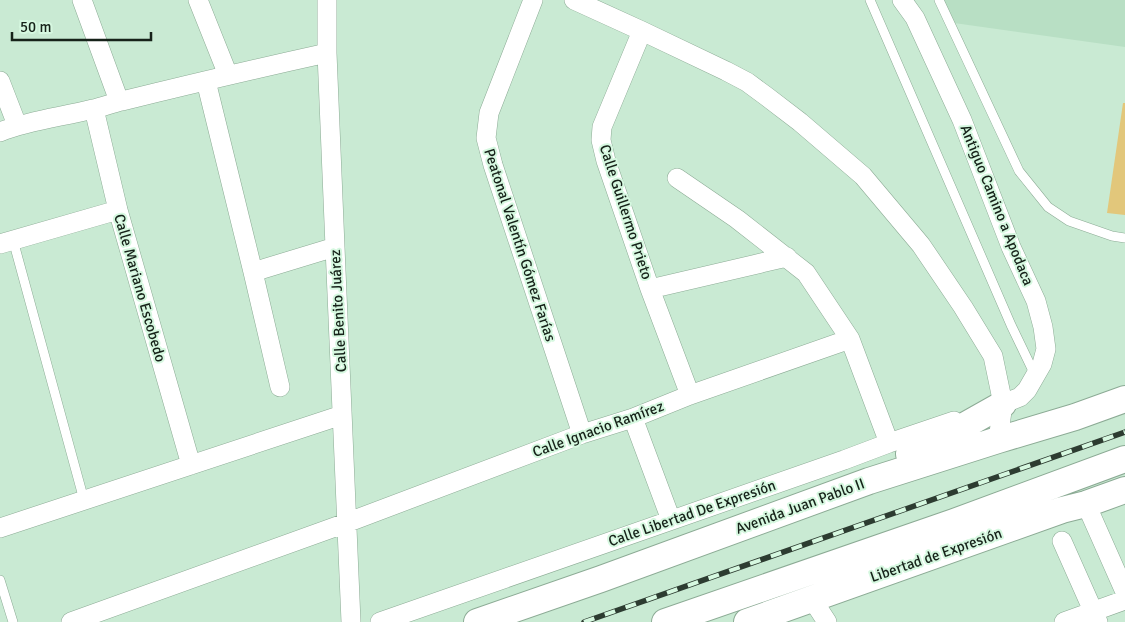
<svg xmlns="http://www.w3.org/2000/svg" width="1125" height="622" font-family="Signika,sans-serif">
<rect width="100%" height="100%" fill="#c9ead3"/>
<!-- built -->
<path fill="#b8dfc4" d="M 943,0 L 1125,0 L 1125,47 L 954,23 Z"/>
<!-- green -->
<path fill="#e2c77b" d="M 1123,103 L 1125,103 L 1125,215 L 1107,213 Z"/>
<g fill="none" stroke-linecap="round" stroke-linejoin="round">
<defs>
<path id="lane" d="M 870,0 L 1011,325 L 1035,375
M 939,0 L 1019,171 L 1048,207 L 1069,221 L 1112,236 L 1125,238
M 13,240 L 84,500
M 0,580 L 13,622"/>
<path id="street" d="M 82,0 L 119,101
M 198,0 L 228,75
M 327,0 L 327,53 L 335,247 L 351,622
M 533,0 L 489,113 L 486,138 L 493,165 L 582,434
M 574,0 L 642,31 L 726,71 L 747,82 L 766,96 L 800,122 L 863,176 L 921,245 L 963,307 L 993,356 L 1003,404 L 998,440
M 902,0 L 915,18 L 962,120 L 1011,247 L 1036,301 L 1043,327 L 1046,349 L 1042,364 L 1027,390 L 1020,397 L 992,408
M 642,31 L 602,127 L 601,140 L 606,161 L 650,289 L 690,395
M 0,81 L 17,125
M 206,81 L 253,272 L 280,387
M 94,109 L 118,210 L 191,465
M 0,132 C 30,120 62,117 93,109 C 103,107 112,103 122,101 C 191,84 259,68 327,53
M 677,178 L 737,219 L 806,273 L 850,339 L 889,443
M 0,244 L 118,210
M 253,272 L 335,247
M 650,289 L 787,257
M 633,418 L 671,520
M 1086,504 L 1125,592
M 0,528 L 342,415
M 1062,541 L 1098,622
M 812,599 L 827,622
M 71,622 L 346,523 L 582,434 L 633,418 L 690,395 L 850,339
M 380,622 L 844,460 L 889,443 L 954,421
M 1064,622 L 1125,600"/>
<path id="secondary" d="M 909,454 L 948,435 L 1003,404
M 477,622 L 601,579 L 869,481 L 998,440 L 1075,417 L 1125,399
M 665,622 L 954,522 L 1125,459
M 747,622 L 1062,510 L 1086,504 L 1125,490"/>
</defs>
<!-- lane casing -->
<use href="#lane" stroke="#8cab95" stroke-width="10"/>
<!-- street casing -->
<use href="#street" stroke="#8cab95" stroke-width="20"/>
<!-- secondary casing -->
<use href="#secondary" stroke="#8cab95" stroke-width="28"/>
<!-- lane -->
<use href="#lane" stroke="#fff" stroke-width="9"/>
<!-- street -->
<use href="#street" stroke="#fff" stroke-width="19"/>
<!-- secondary -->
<use href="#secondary" stroke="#fff" stroke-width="26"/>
<defs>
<path id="rail" d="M 584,622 L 1125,432"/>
</defs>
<!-- rail casing -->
<use href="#rail" stroke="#2d3c31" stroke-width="5.5"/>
<!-- rail -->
<use href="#rail" stroke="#d6f8e0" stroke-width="4" stroke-dasharray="11" stroke-linecap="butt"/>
</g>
<g text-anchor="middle" stroke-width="4" stroke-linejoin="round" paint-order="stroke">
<!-- street labels -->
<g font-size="15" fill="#162219" stroke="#d6f8e0">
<text transform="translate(997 205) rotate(68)" y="5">Antiguo Camino a Apodaca</text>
<text transform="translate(626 212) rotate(72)" y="5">Calle Guillermo Prieto</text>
<text transform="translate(520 245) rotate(72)" y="5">Peatonal Valentín Gómez Farías</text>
<text transform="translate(140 288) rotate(74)" y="5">Calle Mariano Escobedo</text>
<text transform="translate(338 311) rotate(-93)" y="5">Calle Benito Juárez</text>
<text transform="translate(598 429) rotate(-20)" y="5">Calle Ignacio Ramírez</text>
<text transform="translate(800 506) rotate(-20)" y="5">Avenida Juan Pablo II</text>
<text transform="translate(692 513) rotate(-19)" y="5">Calle Libertad De Expresión</text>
<text transform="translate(936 555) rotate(-19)" y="5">Libertad de Expresión</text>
</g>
</g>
<!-- scale -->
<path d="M12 32v8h139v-8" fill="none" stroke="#162219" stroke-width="2.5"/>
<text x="20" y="32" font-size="15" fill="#162219" stroke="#d6f8e0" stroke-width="4" paint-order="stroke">50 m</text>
</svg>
